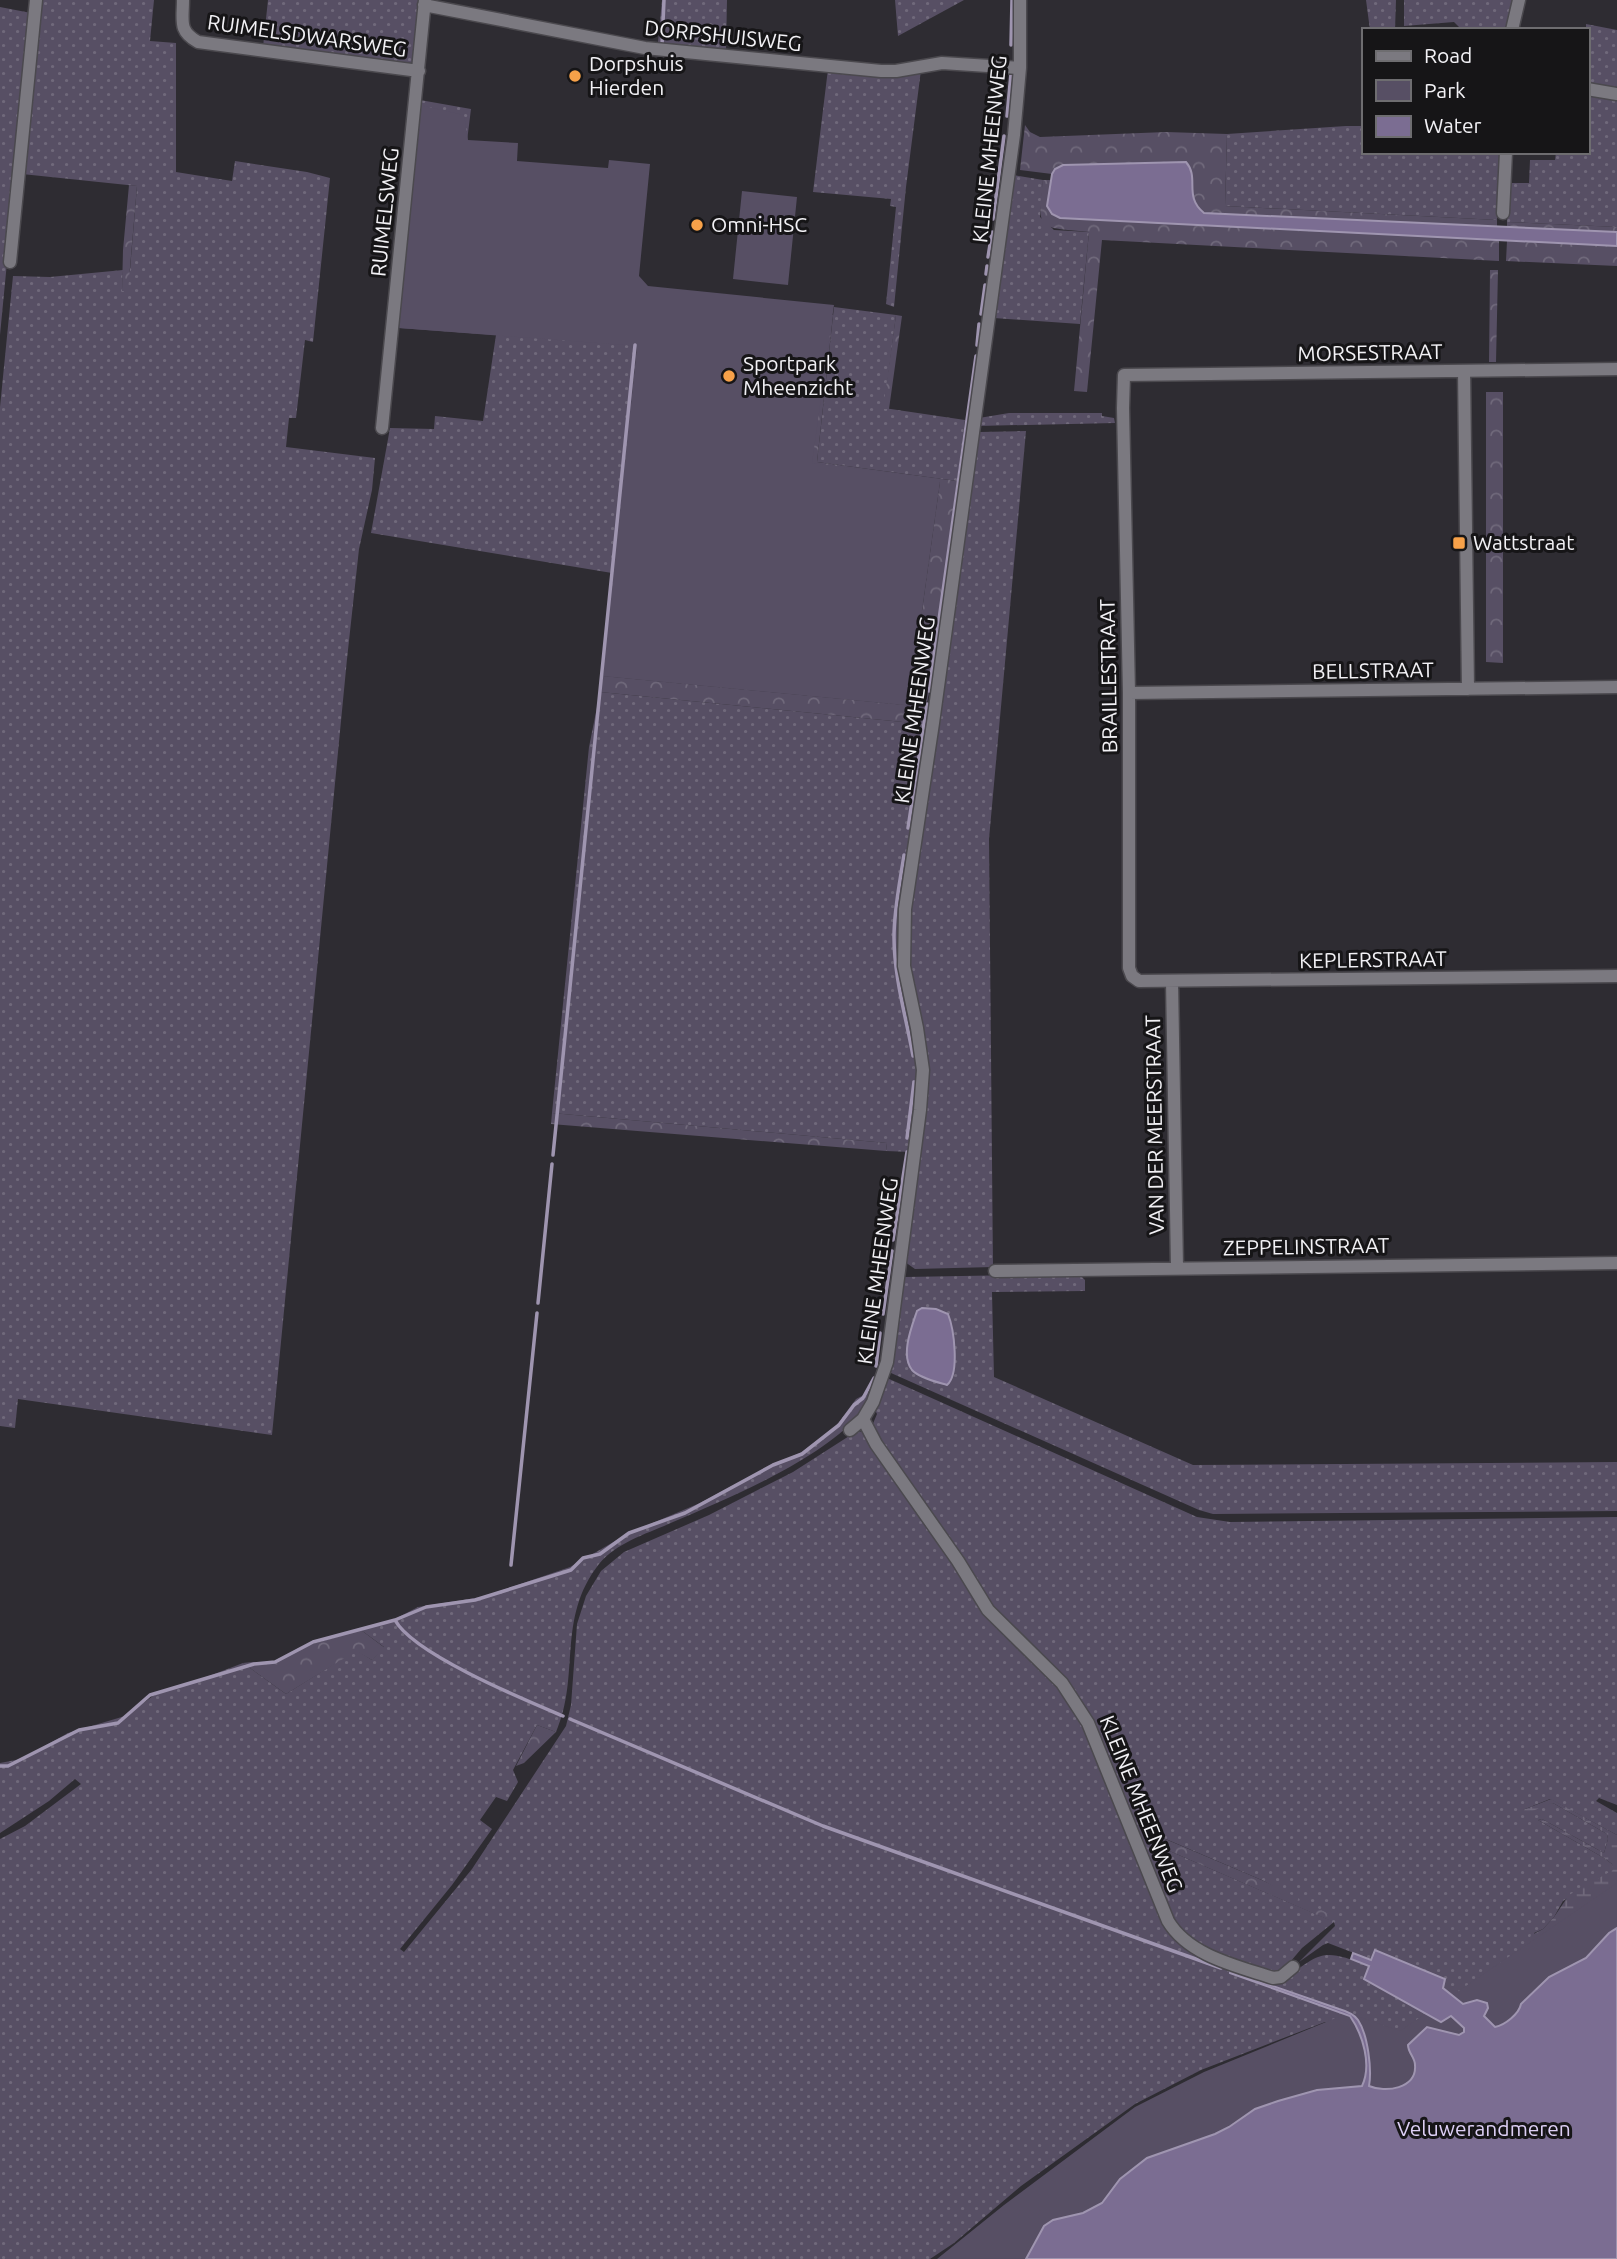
<svg xmlns="http://www.w3.org/2000/svg" width="1617" height="2259" font-family="Ubuntu,sans-serif">
<defs>
<pattern id="grass-dots" width="8" height="8" patternUnits="userSpaceOnUse" patternTransform="scale(1.75)"><rect width="8" height="8" fill="#574f64"/><path d="M2 2h.1M6 6h.1" fill="none" stroke="#70697b" stroke-width="1.8" stroke-linecap="round"/></pattern>
<pattern id="forest-crowns" width="20" height="18" patternUnits="userSpaceOnUse" patternTransform="scale(1.75)"><rect width="20" height="18" fill="#574f64"/><path d="M2 6a3 3 0 1 1 6 0M12 15a3 3 0 1 1 6 0" fill="none" stroke="#70697b"/></pattern>
<pattern id="wetland-marsh" width="20" height="14" patternUnits="userSpaceOnUse" patternTransform="scale(1.75)"><rect width="20" height="14" fill="#574f64"/><path d="M1 5h8M5 5V1M11 12h8M15 12V8" fill="none" stroke="#70697b"/></pattern>
</defs>
<rect width="100%" height="100%" fill="#2e2c32"/>
<!-- grass -->
<path fill="url(#grass-dots)" fill-rule="evenodd" d="M 39,0 L 154,0 L 150,41 L 176,43 L 176,172 L 232,181 L 235,161 L 307,172 L 330,178 L 313,342 L 305,340 L 296,418 L 289,418 L 286,447 L 375,458 L 372,490 L 359,549 L 347,659 L 272,1435 L 18,1399 L 15,1428 L 0,1426 L 0,407 L 13,276 L 50,277 L 123,270 L 122,290 L 130,270 L 137,186 L 22,174 Z
M 268,0 L 420,0 L 412,67 L 263,47 Z
M 662,0 L 727,0 L 726,50 L 658,42 Z
M 895,0 L 964,0 L 898,36 Z
M 1366,0 L 1396,0 L 1395,30 L 1370,30 Z
M 1404,0 L 1516,0 L 1508,30 L 1462,30 L 1454,22 L 1404,26 Z
M 0,7 L 31,13 L 0,335 Z
M 1586,24 L 1617,30 L 1617,90 L 1587,84 Z
M 828,69 L 921,70 L 906,187 L 894,307 L 886,304 L 896,207 L 890,206 L 891,199 L 813,192 Z
M 1587,91 L 1617,97 L 1617,227 L 1507,222 L 1510,183 L 1529,183 L 1530,160 L 1555,160 L 1556,152 L 1587,152 Z
M 420,100 L 471,109 L 467,141 L 637,346 L 631,407 L 794,543 L 940,482 L 911,688 L 929,692 L 926,707 L 603,676 L 612,573 L 371,533 L 390,428 L 434,429 L 435,416 L 483,421 L 496,335 L 399,328 Z
M 1346,126 L 1363,126 L 1363,152 L 1501,152 L 1497,220 L 1225,206 L 1227,134 Z
M 1013,175 L 1043,180 L 1040,217 L 1054,230 L 1089,232 L 1080,324 L 994,318 Z
M 834,307 L 896,315 L 884,408 L 965,420 L 957,481 L 817,462 Z
M 1009,413 L 1102,413 L 1102,416 L 1114,418 L 1115,423 L 978,426 L 979,418 Z
M 1026,431 L 989,839 L 993,1267 L 915,1269 L 905,1262 L 927,1087 L 908,949 L 909,913 L 978,435 L 980,432 Z
M 600,692 L 923,724 L 922,781 L 900,909 L 919,1071 L 911,1152 L 886,1151 L 887,1143 L 552,1113 L 589,747 Z
M 1079,1274 L 1085,1280 L 1085,1291 L 992,1292 L 994,1377 L 1193,1465 L 1617,1462 L 1617,1511 L 1213,1514 L 1199,1510 L 891,1373 L 902,1279 L 905,1277 ZM 917,1311 L 948,1314 C 953,1329 960,1375 947,1385 L 912,1370 C 904,1350 911,1330 917,1311 Z
M 887,1378 L 1197,1517 L 1230,1522 L 1617,1517 L 1617,1805 L 1599,1798 L 1596,1801 L 1617,1813 L 1617,1835 L 1550,1799 L 1523,1810 L 1553,1803 L 1607,1834 L 1608,1839 L 1604,1853 L 1542,1819 L 1538,1820 L 1604,1858 L 1612,1864 L 1614,1870 L 1563,1901 L 1554,1917 L 1543,1929 L 1534,1933 L 1538,1945 L 1463,2004 L 1443,1988 L 1445,1979 L 1375,1950 L 1372,1960 L 1328,1943 L 1323,1945 L 1299,1962 L 1335,1926 L 1334,1922 L 1302,1948 L 1279,1975 L 1195,1945 L 1179,1932 L 1149,1846 L 1151,1843 L 1332,1921 L 1264,1881 L 1147,1831 L 1137,1836 L 1095,1727 L 1000,1619 L 885,1452 L 872,1426 L 877,1414 L 875,1410 Z
M 875,1389 C 870,1398 866,1408 858,1416 C 818,1461 729,1498 673,1522 C 649,1533 617,1542 599,1564 C 556,1619 581,1675 556,1732 L 537,1725 L 513,1770 L 518,1782 L 507,1801 L 496,1797 L 480,1820 L 492,1829 L 452,1885 L 400,1949 L 404,1952 L 472,1869 L 566,1726 L 571,1705 L 577,1624 L 586,1596 L 601,1571 L 624,1552 L 709,1515 L 793,1472 L 857,1431 L 864,1432 L 891,1467 L 988,1615 L 1064,1694 L 1081,1716 L 1169,1930 C 1174,1936 1178,1942 1184,1946 C 1198,1955 1270,1984 1284,1980 C 1322,1950 1324,1949 1369,1966 L 1365,1979 L 1441,2022 L 1451,2016 L 1464,2028 L 1462,2033 L 1454,2034 L 1427,2027 L 1405,2047 L 1407,2066 C 1394,2075 1380,2065 1370,2082 C 1371,2065 1367,2035 1358,2021 C 1354,2014 1346,2012 1339,2009 L 1230,1971 L 1230,1973 L 1350,2016 L 1356,2027 L 1364,2055 C 1350,2054 1350,2039 1343,2029 L 1325,2022 L 1201,2070 L 1135,2104 L 1021,2186 L 954,2243 L 930,2259 L 0,2259 L 0,1839 L 25,1826 L 81,1784 L 75,1779 L 49,1801 L 0,1833 L 0,1763 L 21,1759 L 68,1733 L 125,1716 L 153,1696 L 168,1690 L 183,1686 L 243,1663 L 286,1694 L 356,1650 L 372,1660 L 384,1647 L 361,1630 L 391,1621 L 418,1607 L 482,1597 L 570,1567 L 629,1533 L 700,1503 L 766,1468 L 802,1452 L 836,1426 L 856,1399 Z"/>
<!-- forest -->
<path fill="url(#forest-crowns)" d="M 1025,125 L 1030,132 L 1040,137 L 1166,132 L 1227,134 L 1225,206 L 1497,220 L 1497,226 L 1203,213 L 1192,197 L 1055,169 L 1052,174 L 1020,170 Z
M 1043,180 L 1051,180 L 1047,207 L 1060,218 L 1499,240 L 1499,261 L 1102,240 L 1087,392 L 1074,391 L 1089,232 C 1040,226 1036,234 1043,180 Z
M 129,185 L 137,186 L 128,291 L 122,291 L 123,250 Z
M 1507,222 L 1617,227 L 1617,232 L 1507,227 Z
M 1507,241 L 1617,246 L 1617,266 L 1506,261 Z
M 1490,270 L 1498,270 L 1496,362 L 1489,362 Z
M 823,314 L 833,315 L 817,462 L 957,481 L 929,692 L 911,689 L 940,482 L 808,544 L 806,426 Z
M 896,315 L 902,316 L 889,409 L 883,409 Z
M 1486,392 L 1503,392 L 1503,663 L 1486,662 Z
M 603,676 L 926,707 L 923,724 L 600,692 Z
M 552,1113 L 887,1143 L 886,1151 L 551,1124 Z
M 361,1630 L 385,1648 L 372,1660 L 356,1651 L 286,1694 L 243,1663 L 252,1662 L 270,1664 L 309,1645 Z
M 537,1725 L 556,1732 L 524,1763 L 516,1766 Z
M 1144,1830 L 1264,1881 L 1335,1917 L 1331,1921 L 1151,1843 L 1149,1846 L 1182,1923 L 1183,1929 L 1179,1932 L 1137,1836 Z"/>
<!-- wetland -->
<path fill="url(#wetland-marsh)" d="M 1551,1799 L 1617,1835 L 1617,1928 L 1538,1945 L 1530,1936 L 1543,1929 L 1554,1917 L 1569,1895 L 1613,1870 L 1612,1864 L 1604,1858 L 1538,1820 L 1542,1819 L 1604,1853 L 1608,1839 L 1607,1834 L 1553,1803 L 1527,1813 L 1523,1810 Z"/>
<!-- park -->
<path fill="#574f64" d="M 420,105 L 464,115 L 468,140 L 518,143 L 517,161 L 608,168 L 609,160 L 650,164 L 639,276 L 648,286 L 834,305 L 812,463 L 940,479 L 911,688 L 929,692 L 926,707 L 603,676 L 637,346 L 399,328 Z
M 742,191 L 797,197 L 788,285 L 733,279 Z
M 1617,1883 L 1617,2259 L 937,2259 L 1004,2205 L 1135,2107 L 1204,2072 L 1348,2013 L 1400,2031 Z"/>
<!-- water -->
<path fill="#7b6d92" stroke="#9f95b0" stroke-width="2" d="M 1186,162 C 1200,178 1183,196 1204,213 L 1617,232 L 1617,246 L 1060,218 L 1052,214 L 1047,206 L 1052,174 L 1055,169 L 1063,165 Z
M 922,1308 L 936,1309 L 948,1314 C 954,1329 960,1374 947,1385 C 937,1382 919,1378 912,1370 C 900,1355 912,1326 917,1311 Z
M 1617,1928 L 1617,2259 L 1026,2259 L 1044,2226 L 1053,2220 L 1083,2213 L 1102,2203 L 1120,2179 L 1147,2158 L 1215,2134 L 1229,2127 L 1255,2109 L 1278,2101 L 1317,2090 L 1362,2086 C 1372,2065 1363,2035 1350,2016 L 1230,1973 L 1230,1971 L 1339,2009 C 1346,2011 1354,2014 1358,2020 C 1368,2035 1372,2070 1369,2086 C 1385,2093 1417,2089 1415,2065 C 1415,2057 1408,2053 1408,2045 L 1427,2027 L 1459,2035 L 1464,2032 L 1464,2028 L 1451,2016 L 1441,2022 L 1364,1979 L 1369,1966 L 1351,1959 L 1353,1953 L 1371,1960 L 1375,1950 L 1445,1979 L 1443,1988 L 1463,2004 L 1477,2000 L 1487,2003 L 1488,2008 L 1484,2016 L 1495,2027 C 1505,2025 1519,2014 1521,2004 L 1549,1977 L 1586,1958 L 1609,1933 Z"/>
<g fill="none" stroke-linecap="round" stroke-linejoin="round">
<!-- stream -->
<path stroke="#9f95b0" stroke-width="3.5" d="M 662,45 L 664,0
M 1011,45 L 1012,0
M 1007,116 L 1011,74
M 993,219 L 1004,136
M 988,257 L 992,232
M 986,274 L 987,266
M 981,314 L 985,285
M 977,345 L 979,324
M 929,691 L 976,356
M 908,828 L 927,704
M 904,855 C 900,882 894,909 894,937 C 894,977 906,1017 913,1056
M 907,1138 L 914,1082
M 553,1155 L 635,345
M 893,1240 L 907,1152
M 538,1303 L 552,1164
M 883,1314 L 892,1251
M 876,1366 L 880,1333
M 511,1565 L 537,1313
M 395,1620 C 413,1654 525,1700 563,1716
M 570,1719 L 823,1826 L 1221,1968
M 0,1766 L 8,1766 L 79,1730 L 118,1723 L 150,1695 L 254,1664 L 275,1662 L 313,1642 L 395,1620 L 426,1607 L 475,1600 L 571,1570 L 583,1558 L 600,1554 L 629,1533 L 685,1513 L 773,1465 L 802,1454 L 839,1425 L 854,1405 L 863,1398 L 874,1378"/>
<defs>
<path id="minor" d="M 183,0 C 183,21 178,31 198,42 L 419,71
M 424,5 L 645,48 L 881,71 L 896,71 L 942,63 L 1020,68
M 1512,30 L 1519,0
M 1587,89 L 1617,94
M 1503,213 L 1506,152
M 10,262 L 36,0
M 1617,369 L 1124,375 L 1123,408 L 1129,693 L 1129,968 L 1132,976 L 1139,981 L 1617,976
M 1464,371 L 1468,689
M 382,428 L 425,0
M 1129,693 L 1617,687
M 1172,981 L 1177,1267
M 995,1271 L 1617,1263
M 863,1419 L 876,1444 L 958,1561 L 988,1610 L 1062,1683 L 1088,1723 L 1168,1921 C 1189,1956 1237,1966 1273,1978 L 1281,1977 L 1293,1967
M 850,1430 L 863,1419 L 873,1402 L 887,1362 L 920,1110 L 923,1070 L 917,1028 L 904,966 L 905,909 L 933,723 L 1014,135 L 1020,68 L 1020,0"/>
</defs>
<!-- minor casing -->
<use href="#minor" stroke="#4b494e" stroke-width="15"/>
<!-- minor -->
<use href="#minor" stroke="#7b7980" stroke-width="12"/>
</g>
<!-- markers -->
<g fill="#f7a149" stroke="#161517" stroke-width="2.5">
<circle cx="575" cy="76" r="7"/>
<circle cx="697" cy="225" r="7"/>
<circle cx="729" cy="376" r="7"/>
<rect x="1452" y="536" width="14" height="14" rx="3.5"/>
</g>
<g text-anchor="middle" stroke-width="6" stroke-linejoin="round" paint-order="stroke">
<!-- street labels -->
<g font-size="21" fill="#f2f1f5" stroke="#161517">
<text transform="translate(307 36) rotate(8)" y="7">RUIMELSDWARSWEG</text>
<text transform="translate(723 36) rotate(6)" y="7">DORPSHUISWEG</text>
<text transform="translate(990 149) rotate(-84)" y="7">KLEINE MHEENWEG</text>
<text transform="translate(385 212) rotate(-84)" y="7">RUIMELSWEG</text>
<text transform="translate(1370 353) rotate(-1)" y="7">MORSESTRAAT</text>
<text transform="translate(1373 671) rotate(-1)" y="7">BELLSTRAAT</text>
<text transform="translate(1109 676) rotate(-91)" y="7">BRAILLESTRAAT</text>
<text transform="translate(915 710) rotate(-82)" y="7">KLEINE MHEENWEG</text>
<text transform="translate(1373 960) rotate(-1)" y="7">KEPLERSTRAAT</text>
<text transform="translate(1155 1125) rotate(-91)" y="7">VAN DER MEERSTRAAT</text>
<text transform="translate(1306 1247) rotate(-1)" y="7">ZEPPELINSTRAAT</text>
<text transform="translate(878 1271) rotate(-82)" y="7">KLEINE MHEENWEG</text>
<text transform="translate(1141 1804) rotate(68)" y="7">KLEINE MHEENWEG</text>
</g>
<!-- poi labels -->
<g font-size="21" fill="#f2f1f5" stroke="#161517" text-anchor="start">
<text x="589" y="71">Dorpshuis<tspan x="589" dy="24">Hierden</tspan></text>
<text x="711" y="232">Omni-HSC</text>
<text x="743" y="371">Sportpark<tspan x="743" dy="24">Mheenzicht</tspan></text>
<text x="1473" y="550">Wattstraat</text>
</g>
<!-- park labels -->
<g font-size="21" fill="#ded0f6" stroke="#161517">
<text x="1484" y="2136">Veluwerandmeren</text>
</g>
</g>
<!-- legend -->
<rect x="1362" y="28" width="228" height="126" fill="#161517" stroke="#6e6d70" stroke-width="2"/>
<rect x="1376" y="51" width="35" height="10" fill="#7b7980" stroke="#6e6d70" stroke-width="2"/>
<text x="1424" y="63" font-size="21" fill="#f2f1f5">Road</text>
<rect x="1376" y="80" width="35" height="21" fill="#574f64" stroke="#6e6d70" stroke-width="2"/>
<text x="1424" y="98" font-size="21" fill="#f2f1f5">Park</text>
<rect x="1376" y="116" width="35" height="21" fill="#7b6d92" stroke="#6e6d70" stroke-width="2"/>
<text x="1424" y="133" font-size="21" fill="#f2f1f5">Water</text>
</svg>
